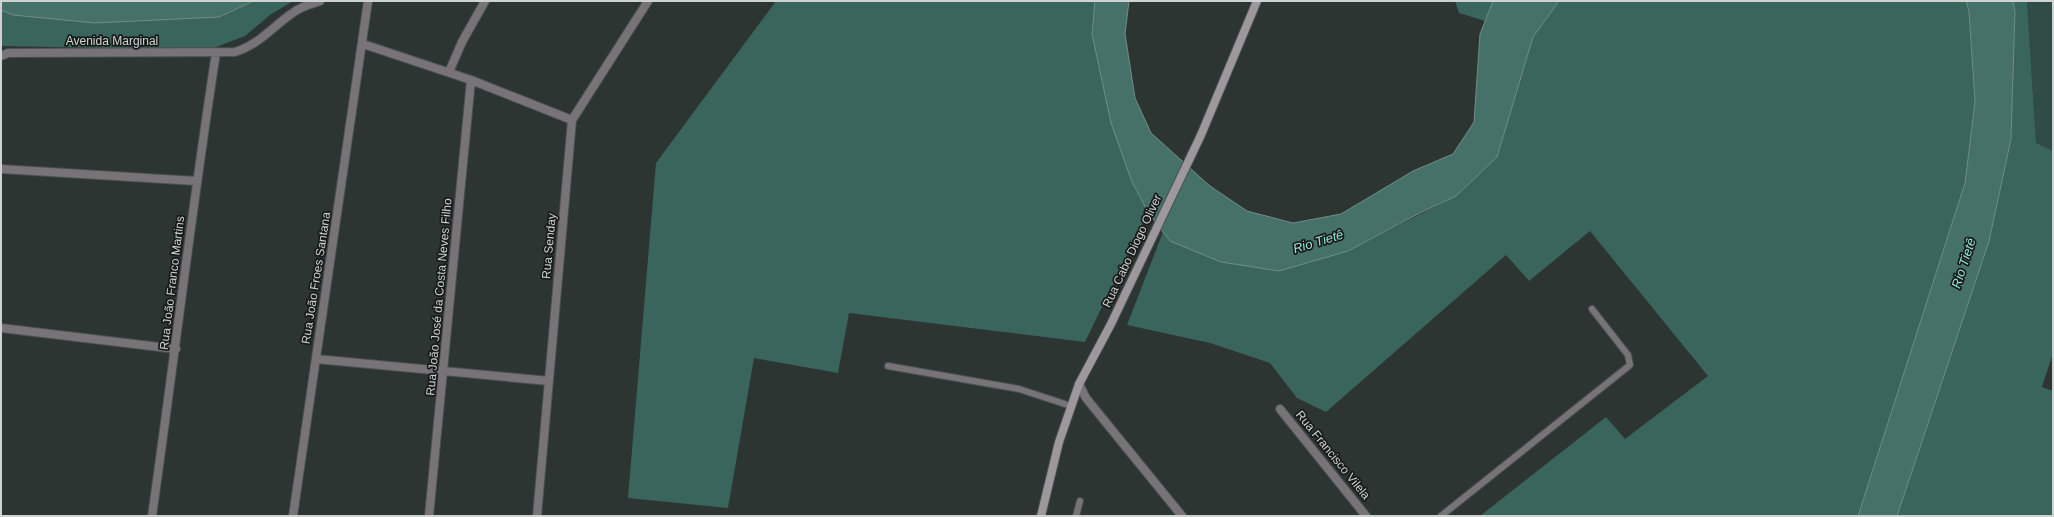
<svg xmlns="http://www.w3.org/2000/svg" width="2054" height="517" font-family="Helvetica,sans-serif">
<rect width="100%" height="100%" fill="#2d3533"/>
<!-- green -->
<path fill="#2f4d46" d="M 2027,1 L 2053,1 L 2053,151 L 2036,143 Z"/>
<!-- forest -->
<path fill="#39655c" d="M 256,1 L 293,1 L 270,15 L 245,36 L 208,50 L 1,46 L 1,10 L 13,15 L 219,17 Z
M 776,1 L 1095,1 L 1092,34 L 1132,182 L 1148,212 L 1085,342 L 849,313 L 838,373 L 754,358 L 728,508 L 628,498 L 656,163 Z
M 1455,1 L 1493,1 L 1485,21 L 1459,13 Z
M 1559,1 L 1966,1 L 1969,11 L 1975,102 L 1965,183 L 1858,516 L 1480,516 L 1606,417 L 1625,439 L 1708,376 L 1590,231 L 1529,281 L 1506,255 L 1326,412 L 1297,398 L 1270,363 L 1210,343 L 1127,325 L 1163,232 L 1170,241 L 1348,251 L 1456,196 L 1497,157 L 1533,37 Z
M 2013,1 L 2027,1 L 2036,143 L 2053,151 L 2053,353 L 2042,387 L 2053,391 L 2053,516 L 1897,516 L 1989,241 L 2011,139 L 2015,12 Z"/>
<!-- water -->
<path fill="#467168" stroke="#6f8e88" d="M 1,1 L 254,1 L 219,17 L 95,23 L 13,15 L 1,10 Z
M 1095,1 L 1129,1 L 1125,34 L 1135,98 L 1151,133 L 1210,186 L 1247,211 L 1293,223 L 1341,214 L 1413,171 L 1453,154 L 1474,122 L 1480,34 L 1493,1 L 1559,1 L 1533,37 L 1497,157 L 1456,196 L 1420,213 L 1348,251 L 1279,271 L 1221,262 L 1170,241 L 1148,212 L 1132,182 L 1111,123 L 1092,34 Z
M 1966,1 L 2013,1 L 2015,12 L 2011,139 L 1989,241 L 1897,516 L 1858,516 L 1965,183 L 1975,102 L 1969,11 Z"/>
<g fill="none" stroke-linecap="round" stroke-linejoin="round">
<defs>
<path id="service" d="M 888,366 L 1019,389 L 1071,406
M 1076,516 L 1080,501
M 1441,516 L 1630,365 L 1628,355 L 1592,309"/>
<path id="minor" d="M 363,44 L 471,80 L 572,120
M 1,56 L 8,53 L 235,52 C 259,45 273,26 294,12 C 302,6 311,4 320,1
M 449,72 L 462,42 L 485,1
M 1,169 L 196,181
M 1,328 L 176,349
M 316,359 L 549,381
M 1079,384 L 1086,398 L 1182,516
M 1280,409 L 1366,516
M 152,516 C 174,362 192,207 216,53
M 293,516 L 368,1
M 429,516 L 471,80
M 537,516 L 572,120 L 648,1"/>
<path id="secondary" d="M 1041,516 L 1059,442 L 1079,384 L 1111,324 L 1201,135 L 1257,1"/>
</defs>
<!-- service casing -->
<use href="#service" stroke="#4a5150" stroke-width="8"/>
<!-- minor casing -->
<use href="#minor" stroke="#4a5150" stroke-width="10"/>
<!-- secondary casing -->
<use href="#secondary" stroke="#4a5150" stroke-width="10"/>
<!-- service -->
<use href="#service" stroke="#777376" stroke-width="6"/>
<!-- minor -->
<use href="#minor" stroke="#777376" stroke-width="8"/>
<!-- secondary -->
<use href="#secondary" stroke="#9d989b" stroke-width="8"/>
</g>
<g text-anchor="middle" stroke-width="3.5" stroke-linejoin="round" paint-order="stroke">
<!-- street labels -->
<g font-size="12" fill="#ced3d2" stroke="#181b1a">
<text x="112" y="45">Avenida Marginal</text>
<text transform="translate(549 246) rotate(-85)" y="4">Rua Senday</text>
<text transform="translate(1132 251) rotate(-65)" y="4">Rua Cabo Diogo Oliver</text>
<text transform="translate(316 278) rotate(-81)" y="4">Rua João Froes Santana</text>
<text transform="translate(172 283) rotate(-83)" y="4">Rua João Franco Martins</text>
<text transform="translate(439 297) rotate(-85)" y="4">Rua João José da Costa Neves Filho</text>
<text transform="translate(1333 455) rotate(51)" y="4">Rua Francisco Vilela</text>
</g>
<!-- water labels -->
<g font-size="13" font-style="italic" fill="#96e4d3" stroke="#181b1a">
<text transform="translate(1318 241) rotate(-17)" y="5">Rio Tietê</text>
<text transform="translate(1963 263) rotate(-72)" y="5">Rio Tietê</text>
</g>
</g>
<!-- border -->
<rect width="2054" height="517" fill="none" stroke="#ced3d2" stroke-width="4"/>
</svg>
